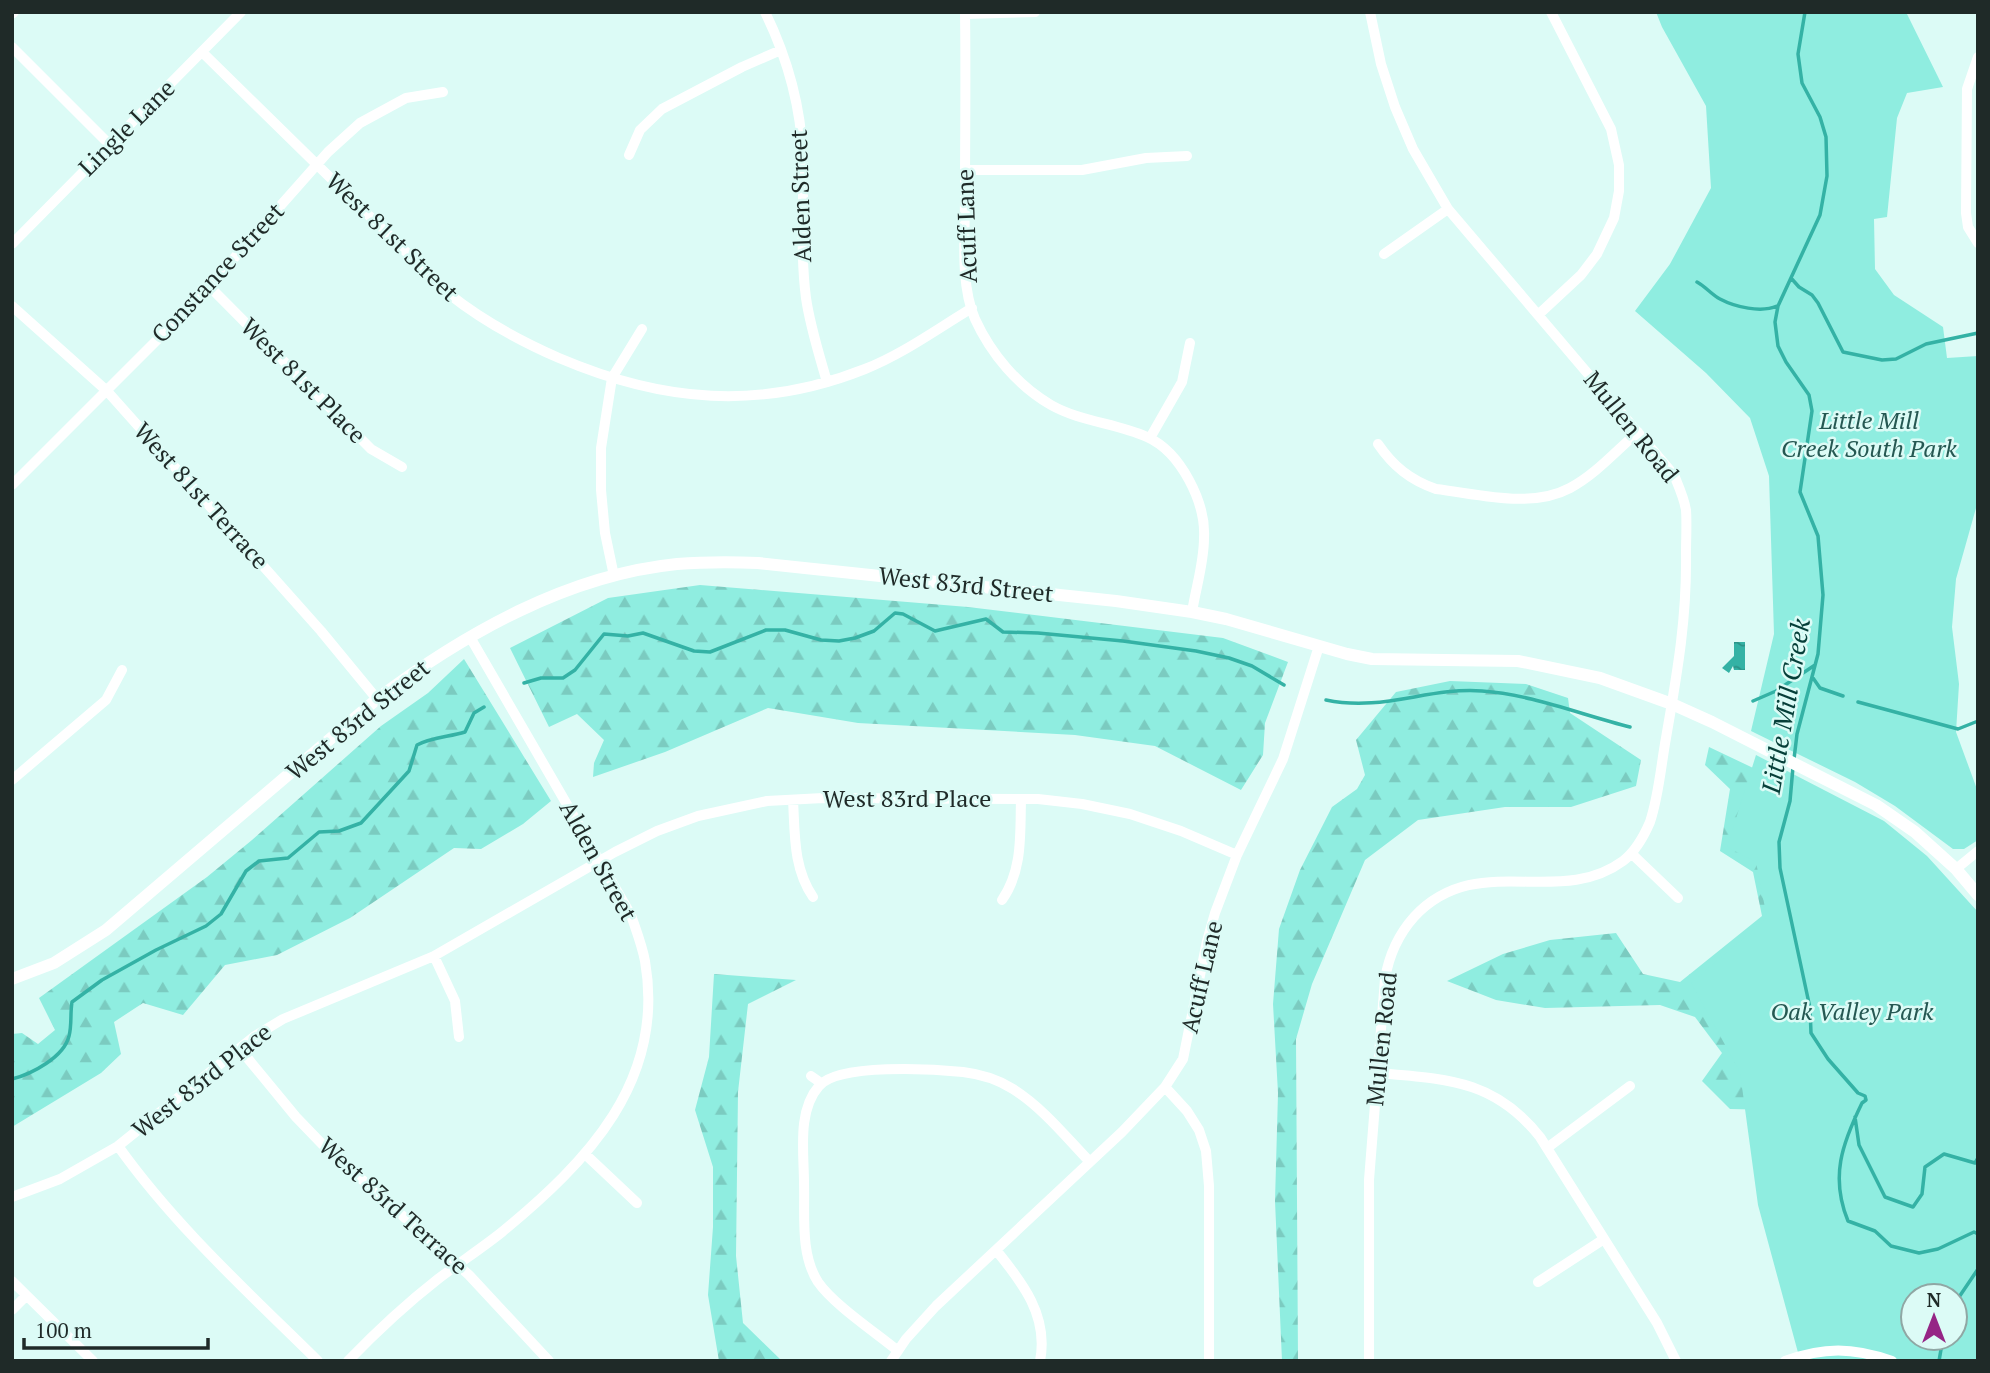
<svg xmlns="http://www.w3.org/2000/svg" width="1990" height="1373" font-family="'PT Serif',serif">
<defs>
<pattern id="forest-firs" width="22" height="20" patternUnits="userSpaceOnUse" patternTransform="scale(1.75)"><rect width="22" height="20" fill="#8fede0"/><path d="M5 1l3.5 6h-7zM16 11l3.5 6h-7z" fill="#7bcbc0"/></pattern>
<pattern id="water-ripples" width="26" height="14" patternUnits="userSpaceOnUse" patternTransform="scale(1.75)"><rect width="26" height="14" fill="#34b2a5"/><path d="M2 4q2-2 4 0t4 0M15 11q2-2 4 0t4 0" fill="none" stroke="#2b9186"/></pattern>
</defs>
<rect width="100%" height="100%" fill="#dcfbf6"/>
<!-- forest -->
<path fill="url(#forest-firs)" d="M 700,585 L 968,607 L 1223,638 L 1288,662 L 1265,723 L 1263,755 L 1241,790 L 1155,746 L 1075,735 L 858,723 L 768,708 L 665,752 L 593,777 L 594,763 L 604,740 L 577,714 L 549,727 L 510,648 L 608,598 Z
M 464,659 L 551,801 L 523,824 L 481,849 L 454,848 L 350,918 L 277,955 L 225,965 L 183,1015 L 143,1003 L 114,1022 L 121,1054 L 101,1073 L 12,1127 L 12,1034 L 22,1033 L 38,1044 L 55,1030 L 39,998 L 207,877 L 252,840 L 381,726 L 428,693 Z
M 1450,681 L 1526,684 L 1568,698 L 1570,713 L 1641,760 L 1636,786 L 1571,807 L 1505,807 L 1418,820 L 1365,860 L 1312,984 L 1296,1039 L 1298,1361 L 1282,1361 L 1275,1201 L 1278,1093 L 1273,1004 L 1279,929 L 1300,870 L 1332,807 L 1357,789 L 1365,775 L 1356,740 L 1396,692 Z
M 1709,747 L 1827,803 L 1978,942 L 1955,1338 L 1955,1296 L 1775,1110 L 1730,1109 L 1702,1081 L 1722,1053 L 1695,1017 L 1660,1005 L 1545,1008 L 1496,1000 L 1447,981 L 1503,954 L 1550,940 L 1616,933 L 1643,974 L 1680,982 L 1762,916 L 1753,872 L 1720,851 L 1730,789 L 1705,765 Z
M 714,974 L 796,980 L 748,1004 L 738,1092 L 736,1256 L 743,1323 L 782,1361 L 719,1361 L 708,1295 L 713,1227 L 713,1167 L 695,1110 L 709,1057 Z"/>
<!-- green -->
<path fill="#8fede0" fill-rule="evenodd" d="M 1656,12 L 1906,12 L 1943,87 L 1907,93 L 1897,118 L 1887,217 L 1874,219 L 1875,269 L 1894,295 L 1943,327 L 1947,358 L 1978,356 L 1978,501 L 1956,579 L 1952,627 L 1959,684 L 1956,732 L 1978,792 L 1978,840 L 1964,849 L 1953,849 L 1895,806 L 1855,782 L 1751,731 L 1774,634 L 1769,476 L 1750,418 L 1706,373 L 1635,311 L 1670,264 L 1711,188 L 1706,106 L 1662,27 Z
M 1756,755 L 1884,821 L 1927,856 L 1978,912 L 1978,1361 L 1799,1361 L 1800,1360 L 1758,1205 L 1740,1072 L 1691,983 L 1767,918 L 1756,862 L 1727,847 ZM 1913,1296 L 1955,1296 L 1955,1338 L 1913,1338 Z"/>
<!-- water -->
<path fill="url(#water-ripples)" d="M 1734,642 L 1745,642 L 1745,670 L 1734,670 L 1733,666 L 1729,673 L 1722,668 L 1734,656 Z"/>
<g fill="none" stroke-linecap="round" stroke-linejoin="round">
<!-- stream -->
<path stroke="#34b2a5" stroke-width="3.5" d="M 1791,278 L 1799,287 L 1812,295 L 1818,303 L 1843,352 L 1882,360 L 1896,359 L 1926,344 L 1978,333
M 1697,282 C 1706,287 1712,295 1720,299 C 1735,307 1761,313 1777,306
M 1813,678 L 1820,688 L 1843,696
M 524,683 L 541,678 L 563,678 L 575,670 L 604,634 L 628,636 L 643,633 L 694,651 L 710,652 L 766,630 L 785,630 L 821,640 L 839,641 L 855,638 L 874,631 L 895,613 L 903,614 L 935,631 L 986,619 L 1003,632 L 1038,633 L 1123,641 L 1196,651 L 1229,658 L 1252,666 L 1284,685
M 1326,700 C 1383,712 1428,687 1482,691 C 1530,694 1582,715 1630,727
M 1753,701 L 1776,691 L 1815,665
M 1858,702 L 1958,729 L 1978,721
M 1794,759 L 1797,734 L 1818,654 L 1823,595 L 1818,536 L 1800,492 L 1812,411 L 1809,395 L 1786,362 L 1778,346 L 1775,322 L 1778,306 L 1820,215 L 1827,176 L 1826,137 L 1820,117 L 1802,83 L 1798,54 L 1805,12
M 1793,767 L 1790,801 L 1779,842 L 1780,868 L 1810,1008 L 1811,1033 L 1828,1059 L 1858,1093 L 1865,1096 L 1866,1100 L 1862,1103 C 1842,1144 1830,1177 1848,1221 L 1875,1231 L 1891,1246 L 1919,1253 L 1938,1249 L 1974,1232 L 1978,1234
M 12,1079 C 32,1074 64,1057 69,1036 C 72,1025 70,1014 72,1002 L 102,980 L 156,950 L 206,926 L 221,914 L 246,871 L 259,861 L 288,858 L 319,832 L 339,831 L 361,823 L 409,771 L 417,745 C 432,737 449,737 465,732 L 474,713 L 484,707
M 1855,1117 L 1859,1145 L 1885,1197 L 1913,1207 L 1922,1194 L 1925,1167 L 1944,1154 L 1975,1163 L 1978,1158
M 1955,1303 L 1978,1269
M 1939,1361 L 1943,1338"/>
<!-- minor -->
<path stroke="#fff" stroke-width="10" d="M 765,12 C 787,57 801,108 803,158 C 804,204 800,252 806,298 C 810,326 819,354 827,382
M 965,12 C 966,74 965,136 965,198 C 965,235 960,285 975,319 C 991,354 1018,386 1051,405 C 1081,422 1116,423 1147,437 C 1181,452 1206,503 1204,538 C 1204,563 1196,587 1192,612
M 12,14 L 14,12
M 965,14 L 1035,12
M 12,47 L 110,145
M 202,52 L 449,294 C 483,321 520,341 559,358 C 662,402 760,411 865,369 C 903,354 937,329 972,308
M 1978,57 L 1967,89 L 1966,213 L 1968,227 L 1978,243
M 629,155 L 640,130 L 662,109 L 742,67 L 781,50
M 965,170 L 1082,170 L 1146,158 L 1187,156
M 12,244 L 241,12
M 1384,254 L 1448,209
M 209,286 L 371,449 L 402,467
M 12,306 L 107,391 L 321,631 L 377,699
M 1538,315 L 1581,275 L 1597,254 L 1614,218 L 1619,191 L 1619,165 L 1611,129 L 1551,12
M 1150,438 L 1182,382 L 1190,343
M 1378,444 C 1393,466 1410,480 1436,489 C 1478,494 1531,509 1570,488 C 1595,475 1617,450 1638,432
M 12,485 L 197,300 L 328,152 L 360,123 L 406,98 L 443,92
M 614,576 L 605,533 L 601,490 L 601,448 L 612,378 L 642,329
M 12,780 L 106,700 L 122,670
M 793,800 C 795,833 793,868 813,897
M 1632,854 L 1678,898
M 1956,869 L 1978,851
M 1002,900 C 1023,870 1020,834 1021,799
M 434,956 L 455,1001 L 459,1037
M 240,1049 L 296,1117 L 322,1144 L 469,1275 L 549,1361
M 1379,1073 C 1447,1079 1495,1080 1540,1137 L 1657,1323 L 1676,1361
M 811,1076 L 821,1083
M 1165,1087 L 1187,1111 L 1199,1130 L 1206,1151 L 1209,1186 L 1209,1361
M 118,1146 C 175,1226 248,1292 318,1361
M 1547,1148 L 1630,1086
M 585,1154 L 637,1203
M 12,1197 L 60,1179 L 118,1146 L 255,1036 L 283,1019 L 434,956 L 615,852 L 657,831 L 698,816 L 767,801 L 823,798 L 1038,799 L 1082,804 L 1130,814 L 1181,831 L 1237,855
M 996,1250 C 1022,1282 1049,1316 1040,1361
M 12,1281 L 93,1361
M 1538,1282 L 1604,1239
M 12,1310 L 26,1296
M 898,1351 C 875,1332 834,1305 818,1282 C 800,1254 805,1215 804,1183 C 804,1153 797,1111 819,1086 C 838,1063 934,1069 963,1072 C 980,1074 999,1080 1013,1089 C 1043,1108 1066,1137 1090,1162
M 348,1361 C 376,1332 406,1304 438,1279 C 459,1263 482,1248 502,1232 C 587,1162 666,1081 645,961 C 642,945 636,930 631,915 L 470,637
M 891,1361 L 906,1339 L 936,1306 L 1122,1132 L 1165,1087 L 1183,1059 L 1207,941 L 1215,913 L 1237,855 L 1283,759 L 1319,646
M 1369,1361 L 1369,1180 L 1385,979 C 1389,955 1398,935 1414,917 C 1477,849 1558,909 1623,861 C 1636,851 1644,836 1650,822 C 1659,795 1661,765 1666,738 C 1677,674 1687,619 1686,553 C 1686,539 1687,524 1686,510 C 1684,498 1679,487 1674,475 L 1448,209 L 1413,149 L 1395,107 L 1381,64 L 1370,12
M 1785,1361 C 1824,1347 1852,1347 1892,1361"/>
<!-- tertiary -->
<path stroke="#fff" stroke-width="12" d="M 12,979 L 54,963 L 106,930 L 377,699 C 464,634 567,575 677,564 C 704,562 731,562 758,563 L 1116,601 L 1192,612 L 1226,619 L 1347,654 L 1372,659 L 1518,661 L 1600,678 L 1672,704 L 1712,722 L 1876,805 L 1915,832 L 1956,869 L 1978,895"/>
</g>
<g text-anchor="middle" stroke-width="5" stroke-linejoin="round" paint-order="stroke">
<!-- street labels -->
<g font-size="24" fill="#1f2a28" stroke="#dcfbf6">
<text transform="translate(127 128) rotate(-45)" y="8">Lingle Lane</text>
<text transform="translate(801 196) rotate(-92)" y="8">Alden Street</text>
<text transform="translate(967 226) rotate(-92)" y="8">Acuff Lane</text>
<text transform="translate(392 237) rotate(44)" y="8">West 81st Street</text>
<text transform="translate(218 273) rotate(-47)" y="8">Constance Street</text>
<text transform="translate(303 381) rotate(45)" y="8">West 81st Place</text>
<text transform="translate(1631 427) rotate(51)" y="8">Mullen Road</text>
<text transform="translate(201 496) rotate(48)" y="8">West 81st Terrace</text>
<text transform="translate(966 585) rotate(6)" y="8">West 83rd Street</text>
<text transform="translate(358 720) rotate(-39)" y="8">West 83rd Street</text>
<text x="907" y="807">West 83rd Place</text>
<text transform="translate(598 861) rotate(61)" y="8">Alden Street</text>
<text transform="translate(1202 977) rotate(-77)" y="8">Acuff Lane</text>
<text transform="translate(1382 1039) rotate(-84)" y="8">Mullen Road</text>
<text transform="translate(202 1081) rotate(-38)" y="8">West 83rd Place</text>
<text transform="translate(393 1206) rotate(42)" y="8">West 83rd Terrace</text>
</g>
<!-- park labels -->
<g font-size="24" font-style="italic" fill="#255852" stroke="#dcfbf6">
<text x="1869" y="429">Little Mill<tspan x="1869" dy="28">Creek South Park</tspan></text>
<text x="1852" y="1020">Oak Valley Park</text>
</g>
<!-- water labels -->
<g font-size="26" font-style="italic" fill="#063f39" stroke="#dcfbf6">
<text transform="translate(1786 706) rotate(-80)" y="9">Little Mill Creek</text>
</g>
</g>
<!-- border -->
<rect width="1990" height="1373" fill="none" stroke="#1f2a28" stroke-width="28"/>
<!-- north arrow -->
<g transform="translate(1934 1317)"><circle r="33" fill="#dcfbf6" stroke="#90a7a4" stroke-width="2"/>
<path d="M0-5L12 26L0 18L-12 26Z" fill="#952585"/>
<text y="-10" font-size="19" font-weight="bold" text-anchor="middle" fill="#1f2a28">N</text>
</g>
<!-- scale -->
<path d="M24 1338v10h184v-10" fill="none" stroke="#1f2a28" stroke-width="3.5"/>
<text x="35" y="1338" font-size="21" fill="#1f2a28" stroke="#dcfbf6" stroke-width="5" paint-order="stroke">100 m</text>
</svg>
